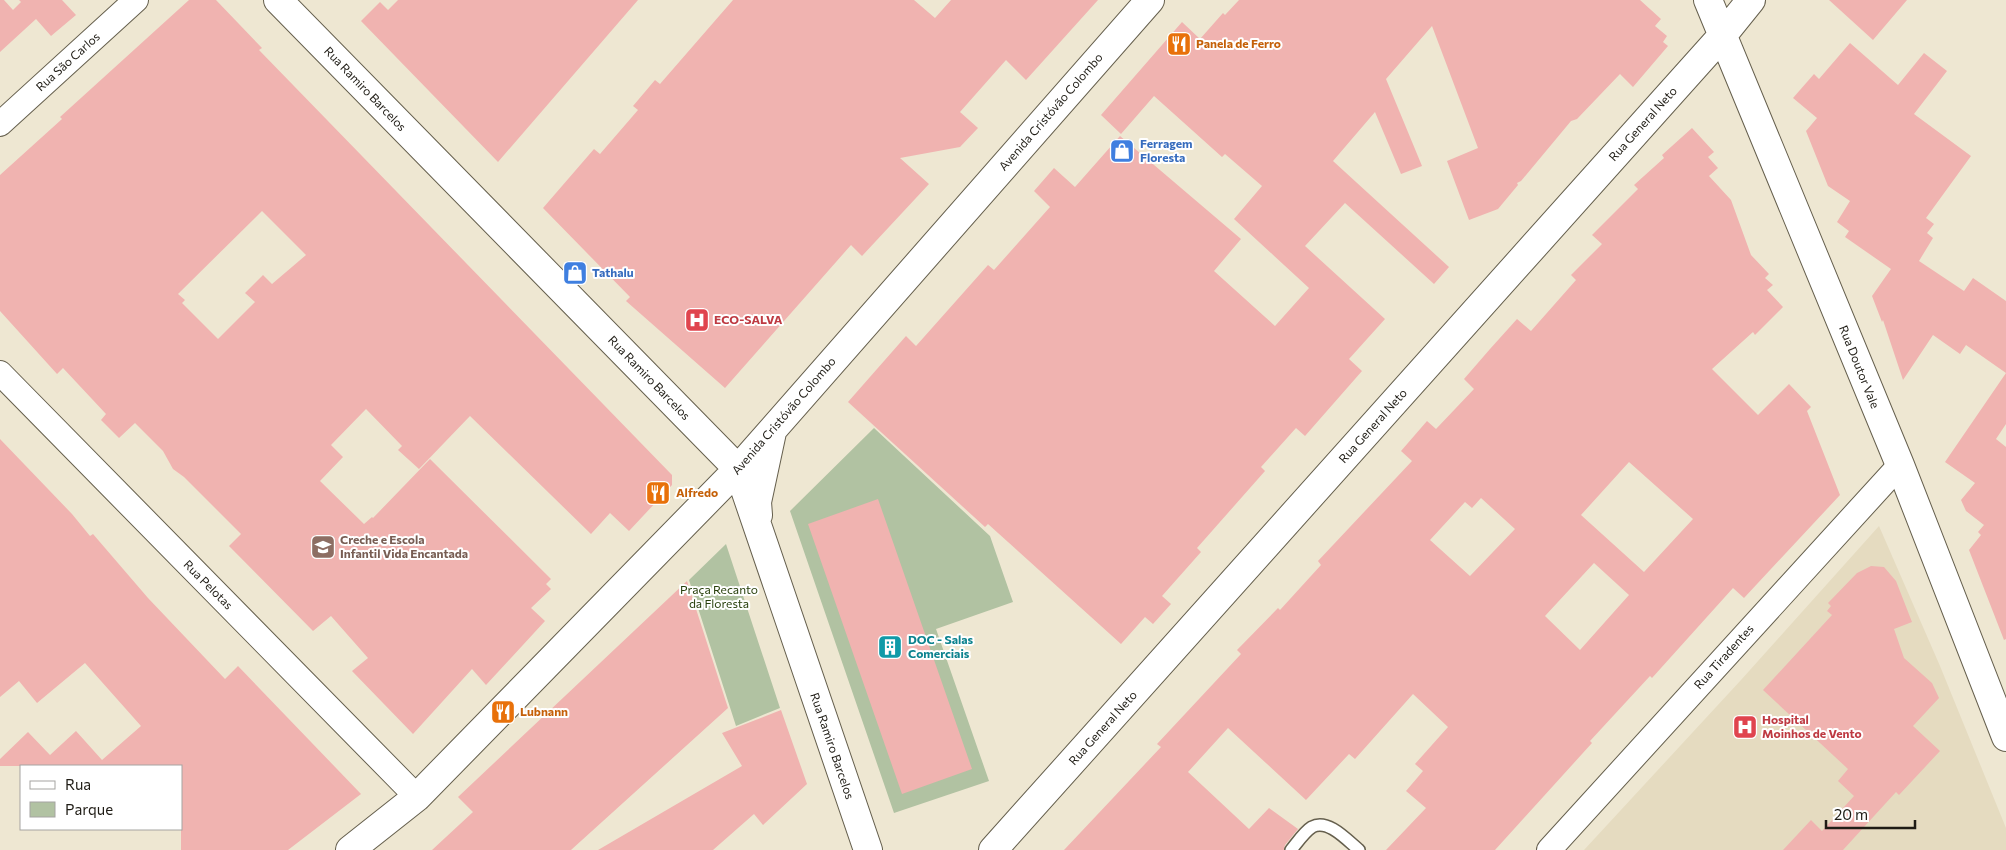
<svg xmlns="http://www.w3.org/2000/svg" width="2006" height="850" font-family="Commissioner,sans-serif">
<rect width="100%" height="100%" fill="#eee7d2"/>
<!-- built -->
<path fill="#e5dbc0" d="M 1879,526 L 1940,666 L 2006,828 L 2006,850 L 1584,850 L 1741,680 Z"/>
<!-- green -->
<path fill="#b1c2a2" d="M 874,428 L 990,536 L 1013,602 L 936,629 L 989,781 L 894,813 L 790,511 Z
M 726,544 L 780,708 L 736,726 L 689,580 Z"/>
<!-- building -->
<path fill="#f0b3b0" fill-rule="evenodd" d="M 0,0 L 4,0 L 13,10 L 21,2 L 19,0 L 62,0 L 76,15 L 51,36 L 36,19 L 0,52 Z
M 189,0 L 216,0 L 262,48 L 259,50 L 672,475 L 672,485 L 629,531 L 610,513 L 591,534 L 470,416 L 419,469 L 398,450 L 402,446 L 366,409 L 331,445 L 343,457 L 320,481 L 364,524 L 372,517 L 373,518 L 430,459 L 551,579 L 546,584 L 551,589 L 531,608 L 545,621 L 486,685 L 472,669 L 413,734 L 352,671 L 368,658 L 331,616 L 313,631 L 229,546 L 241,534 L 184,477 L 173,469 L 163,451 L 135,423 L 119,438 L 101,420 L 106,414 L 63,368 L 57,374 L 0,311 L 0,175 L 62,119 L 60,117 ZM 262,211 L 306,255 L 272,284 L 263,275 L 245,293 L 255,302 L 218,339 L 182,303 L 185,300 L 178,294 Z
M 398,0 L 638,0 L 498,162 L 361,21 L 380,2 L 388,10 Z
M 733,0 L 914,0 L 935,18 L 951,0 L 1098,0 L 1026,80 L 1006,60 L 960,112 L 978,128 L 960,147 L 900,158 L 929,184 L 862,256 L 851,245 L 725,388 L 626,301 L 630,297 L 543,208 L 594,149 L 600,154 L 638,110 L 633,106 L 655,80 L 660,84 Z
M 1239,0 L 1640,0 L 1661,19 L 1655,26 L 1667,36 L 1663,42 L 1668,46 L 1633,87 L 1620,74 L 1577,119 L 1571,121 L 1521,181 L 1517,183 L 1518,185 L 1498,209 L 1469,220 L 1447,161 L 1478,148 L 1432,26 L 1386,79 L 1422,166 L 1401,174 L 1375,112 L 1333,161 L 1449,267 L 1434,284 L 1345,203 L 1305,246 L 1385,319 L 1349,359 L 1362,371 L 1305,436 L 1296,428 L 1261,467 L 1265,471 L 1197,548 L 1201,552 L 1162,596 L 1171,604 L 1153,624 L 1145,617 L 1121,644 L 988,524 L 985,527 L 848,402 L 906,336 L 916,346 L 988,265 L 994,270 L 1050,207 L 1034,191 L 1054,168 L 1075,187 L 1120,136 L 1241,239 L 1214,271 L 1275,326 L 1309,288 L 1234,219 L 1262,186 L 1225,154 L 1222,157 L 1154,96 L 1121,134 L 1101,115 L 1182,22 L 1200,39 L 1223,13 L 1225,15 Z
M 1829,0 L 1907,0 L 1873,40 Z
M 1850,43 L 1898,85 L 1924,53 L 1947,71 L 1914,114 L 1971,156 L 1926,218 L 1934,224 L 1927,233 L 1933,238 L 1919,261 L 1964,291 L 1973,278 L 2006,301 L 2006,424 L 1996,439 L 2006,447 L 2006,639 L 2004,640 L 1969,550 L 1981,535 L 1978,532 L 1984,525 L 1966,511 L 1961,500 L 1975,483 L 1945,462 L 2006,373 L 1966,345 L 1960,354 L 1933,335 L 1903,380 L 1883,320 L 1882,322 L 1872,296 L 1891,269 L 1845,237 L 1849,231 L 1837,222 L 1850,201 L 1828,186 L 1806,131 L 1817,118 L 1793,98 L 1814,74 L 1819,79 Z
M 1692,128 L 1714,152 L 1708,157 L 1718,168 L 1709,176 L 1731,200 L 1751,255 L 1769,274 L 1765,278 L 1773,285 L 1767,290 L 1783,307 L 1755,335 L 1753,332 L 1712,369 L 1758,415 L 1789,384 L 1811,407 L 1807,411 L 1840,495 L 1744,598 L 1733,588 L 1652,678 L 1650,676 L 1590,741 L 1592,743 L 1495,850 L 1386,850 L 1426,808 L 1406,791 L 1423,771 L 1415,764 L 1448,727 L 1413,694 L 1355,759 L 1349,754 L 1306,800 L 1228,728 L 1188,772 L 1249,829 L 1269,808 L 1298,829 L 1285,845 L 1284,850 L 1064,850 L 1161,747 L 1157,744 L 1241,654 L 1237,650 L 1278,608 L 1280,610 L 1321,565 L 1318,561 L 1412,461 L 1401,451 L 1427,421 L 1436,429 L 1474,389 L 1464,379 L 1490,349 L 1517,319 L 1531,331 L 1576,280 L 1571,275 L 1602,244 L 1592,235 L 1638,189 L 1634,185 L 1664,158 L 1662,155 ZM 1629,462 L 1693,519 L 1644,572 L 1581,515 ZM 1481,498 L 1515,529 L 1470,576 L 1430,540 L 1465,502 L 1472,508 ZM 1594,563 L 1629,595 L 1580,650 L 1545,616 Z
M 0,439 L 72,514 L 90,536 L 93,534 L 148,598 L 225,679 L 238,666 L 361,794 L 288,850 L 181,850 L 181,766 L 0,766 L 0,759 L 28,732 L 50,755 L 76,731 L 102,760 L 141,726 L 85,663 L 37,703 L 19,681 L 0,697 Z
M 878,499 L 972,769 L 902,794 L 808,524 Z
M 1871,566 L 1884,567 L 1896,581 L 1912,622 L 1894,629 L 1904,658 L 1932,683 L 1939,698 L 1913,726 L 1940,751 L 1899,795 L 1896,792 L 1843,850 L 1783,850 L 1811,820 L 1822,831 L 1854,796 L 1838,781 L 1848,769 L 1763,690 L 1832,615 L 1827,611 L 1831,606 L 1828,603 L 1857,573 Z
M 687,581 L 728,708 L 571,850 L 432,850 L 473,812 L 458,797 Z
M 781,710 L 807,784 L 763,825 L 754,814 L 713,850 L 598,850 L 742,766 L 722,733 Z"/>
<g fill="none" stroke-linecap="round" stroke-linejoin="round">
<defs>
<path id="lane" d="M 1291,850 C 1297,843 1304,832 1312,827 C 1328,818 1348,841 1359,850"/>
<path id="street" d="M 0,124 L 136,0
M 0,373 L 417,797
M 1549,850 L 1900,465"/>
<path id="secondary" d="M 278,0 L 738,469 L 868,850
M 1708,0 L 1900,465 L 2006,737
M 758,515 L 757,502 L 772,432
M 350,850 L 417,797 L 738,469 L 1150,0
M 993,850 L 1722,36 L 1751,0"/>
</defs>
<!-- lane casing -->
<use href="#lane" stroke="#655f4d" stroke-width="14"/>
<!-- street casing -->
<use href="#street" stroke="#655f4d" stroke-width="26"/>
<!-- secondary casing -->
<use href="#secondary" stroke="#655f4d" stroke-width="30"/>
<!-- lane -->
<use href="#lane" stroke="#fff" stroke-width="11"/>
<!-- street -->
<use href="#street" stroke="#fff" stroke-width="24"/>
<!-- secondary -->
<use href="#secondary" stroke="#fff" stroke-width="28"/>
</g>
<!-- icons -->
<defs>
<symbol id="restaurant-square" viewBox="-11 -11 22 22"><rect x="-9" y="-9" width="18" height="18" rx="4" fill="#e8710a" stroke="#fff"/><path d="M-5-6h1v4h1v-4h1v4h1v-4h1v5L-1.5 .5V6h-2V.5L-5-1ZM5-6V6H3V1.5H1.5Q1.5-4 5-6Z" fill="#fff"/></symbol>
<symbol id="shop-square" viewBox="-11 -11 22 22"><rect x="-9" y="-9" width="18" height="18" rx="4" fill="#3f7fe0" stroke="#fff"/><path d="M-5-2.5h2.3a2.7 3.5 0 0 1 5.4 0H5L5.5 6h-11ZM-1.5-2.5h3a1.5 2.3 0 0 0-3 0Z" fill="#fff"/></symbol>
<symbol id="hospital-square" viewBox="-11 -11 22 22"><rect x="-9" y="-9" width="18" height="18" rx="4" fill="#e0444e" stroke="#fff"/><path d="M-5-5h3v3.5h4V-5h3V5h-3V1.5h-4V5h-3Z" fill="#fff"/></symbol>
<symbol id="school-square" viewBox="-11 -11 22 22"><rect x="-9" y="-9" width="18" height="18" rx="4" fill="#8d6e63" stroke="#fff"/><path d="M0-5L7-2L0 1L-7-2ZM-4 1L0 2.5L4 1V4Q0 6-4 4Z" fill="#fff"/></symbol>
<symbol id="building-square" viewBox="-11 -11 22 22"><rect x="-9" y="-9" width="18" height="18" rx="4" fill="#0f9aa8" stroke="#fff"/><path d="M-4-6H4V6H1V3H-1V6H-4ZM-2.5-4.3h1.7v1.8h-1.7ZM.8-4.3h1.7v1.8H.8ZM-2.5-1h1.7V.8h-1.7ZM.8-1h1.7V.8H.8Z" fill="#fff"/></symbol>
</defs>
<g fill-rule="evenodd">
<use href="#restaurant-square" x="1165" y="30" width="28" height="28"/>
<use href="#shop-square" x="1108" y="137" width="28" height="28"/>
<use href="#shop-square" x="561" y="259" width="28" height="28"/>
<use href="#hospital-square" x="683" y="306" width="28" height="28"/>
<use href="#restaurant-square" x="644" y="479" width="28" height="28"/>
<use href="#school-square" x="309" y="533" width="28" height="28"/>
<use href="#building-square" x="876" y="633" width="28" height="28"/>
<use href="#restaurant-square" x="489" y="698" width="28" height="28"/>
<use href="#hospital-square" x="1731" y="713" width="28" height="28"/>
</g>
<g text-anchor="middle" stroke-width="4" stroke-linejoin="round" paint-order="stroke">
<!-- food labels -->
<g font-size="12" font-weight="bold" fill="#c56008" stroke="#fff" text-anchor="start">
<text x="1196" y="48">Panela de Ferro</text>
<text x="676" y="497">Alfredo</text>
<text x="520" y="716">Lubnann</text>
</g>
<!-- street labels -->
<g font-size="12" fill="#1f1c15" stroke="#fff">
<text transform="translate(68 62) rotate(-42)" y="4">Rua São Carlos</text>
<text transform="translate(365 89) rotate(46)" y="4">Rua Ramiro Barcelos</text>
<text transform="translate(1051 112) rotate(-49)" y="4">Avenida Cristóvão Colombo</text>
<text transform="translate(1643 124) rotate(-48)" y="4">Rua General Neto</text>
<text transform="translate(1859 367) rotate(68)" y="4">Rua Doutor Vale</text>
<text transform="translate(649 378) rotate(46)" y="4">Rua Ramiro Barcelos</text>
<text transform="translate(784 416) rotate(-49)" y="4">Avenida Cristóvão Colombo</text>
<text transform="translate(1373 426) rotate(-48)" y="4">Rua General Neto</text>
<text transform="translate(208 585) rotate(45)" y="4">Rua Pelotas</text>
<text transform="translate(1724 657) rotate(-48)" y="4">Rua Tiradentes</text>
<text transform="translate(1103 728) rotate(-48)" y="4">Rua General Neto</text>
<text transform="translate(832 746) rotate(71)" y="4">Rua Ramiro Barcelos</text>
</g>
<!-- shop labels -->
<g font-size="12" font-weight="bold" fill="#366cbe" stroke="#fff" text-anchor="start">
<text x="1140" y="148">Ferragem<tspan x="1140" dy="14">Floresta</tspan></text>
<text x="592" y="277">Tathalu</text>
</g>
<!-- health labels -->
<g font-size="12" font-weight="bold" fill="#be3a42" stroke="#fff" text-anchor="start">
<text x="714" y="324">ECO-SALVA</text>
<text x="1762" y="724">Hospital<tspan x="1762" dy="14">Moinhos de Vento</tspan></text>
</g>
<!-- education labels -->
<g font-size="12" font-weight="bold" fill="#785e54" stroke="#fff" text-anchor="start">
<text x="340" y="544">Creche e Escola<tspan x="340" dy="14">Infantil Vida Encantada</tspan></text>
</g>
<!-- park labels -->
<g font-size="12" fill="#273f0b" stroke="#fff">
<text x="719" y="594">Praça Recanto<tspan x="719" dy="14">da Floresta</tspan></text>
</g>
<!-- culture labels -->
<g font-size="12" font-weight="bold" fill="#0d838f" stroke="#fff" text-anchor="start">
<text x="908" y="644">DOC - Salas<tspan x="908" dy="14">Comerciais</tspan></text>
</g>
</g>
<!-- legend -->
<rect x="20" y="765" width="162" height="65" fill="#ffffff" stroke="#a5a4a1"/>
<rect x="30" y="781" width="25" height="8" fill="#ffffff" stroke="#a5a4a1"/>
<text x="65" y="790" font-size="15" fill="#1f1c15">Rua</text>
<rect x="30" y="802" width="25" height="15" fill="#b1c2a2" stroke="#a5a4a1"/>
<text x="65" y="815" font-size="15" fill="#1f1c15">Parque</text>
<!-- scale -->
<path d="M1826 820v8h89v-8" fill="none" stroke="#1f1c15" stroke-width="2.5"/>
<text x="1834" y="820" font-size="15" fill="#1f1c15" stroke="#ffffff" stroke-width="4" paint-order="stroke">20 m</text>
</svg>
